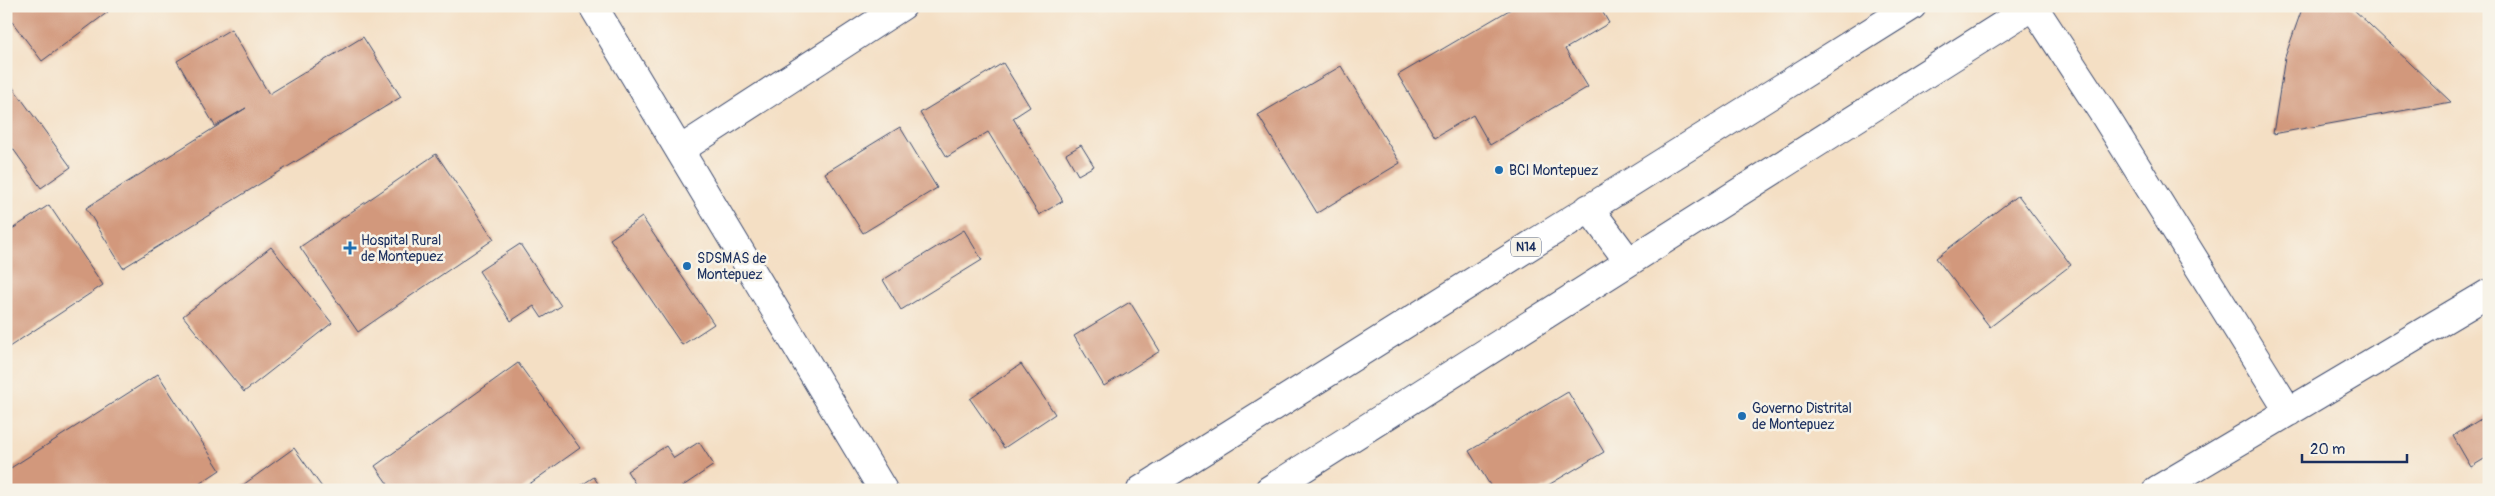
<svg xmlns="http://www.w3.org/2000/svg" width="2495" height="496" font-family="Pangolin,sans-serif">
<rect width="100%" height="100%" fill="#f7f3e8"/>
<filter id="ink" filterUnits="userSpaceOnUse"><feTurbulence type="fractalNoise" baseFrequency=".02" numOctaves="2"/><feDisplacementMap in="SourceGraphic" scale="10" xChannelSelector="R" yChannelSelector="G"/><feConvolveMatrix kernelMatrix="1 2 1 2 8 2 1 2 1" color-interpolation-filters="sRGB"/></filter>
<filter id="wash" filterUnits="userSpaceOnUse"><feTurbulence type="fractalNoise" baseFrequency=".0096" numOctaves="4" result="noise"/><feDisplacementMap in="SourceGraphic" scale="20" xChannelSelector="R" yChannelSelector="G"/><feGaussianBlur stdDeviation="1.12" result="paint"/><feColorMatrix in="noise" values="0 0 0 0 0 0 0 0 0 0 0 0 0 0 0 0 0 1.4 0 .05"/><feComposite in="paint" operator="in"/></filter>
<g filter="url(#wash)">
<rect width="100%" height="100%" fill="#f4dfc4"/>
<g id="blocks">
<!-- building -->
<path fill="#d2987b" d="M 6,6 L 103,6 L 108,12 L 42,61 L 6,14 Z
M 1516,6 L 1599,6 L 1609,23 L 1565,49 L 1588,87 L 1490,145 L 1473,115 L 1435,137 L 1398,75 Z
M 2303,6 L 2350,6 L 2451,102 L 2273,134 L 2285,57 Z
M 231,29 L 269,94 L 363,37 L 401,97 L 123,268 L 86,208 L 246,108 L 215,126 L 177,61 Z
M 1003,63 L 1030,107 L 1013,118 L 1063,201 L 1039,215 L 988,132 L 947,157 L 920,113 Z
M 1341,66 L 1400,163 L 1317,213 L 1258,115 Z
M 6,78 L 71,167 L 41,188 L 6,139 Z
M 900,127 L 937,188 L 863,233 L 825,173 Z
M 1081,145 L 1094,166 L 1078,175 L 1066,154 Z
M 436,154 L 494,239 L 358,332 L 300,247 Z
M 2018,195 L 2071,265 L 1990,327 L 1936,258 Z
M 49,205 L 103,285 L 6,349 L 6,233 Z
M 642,217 L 714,324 L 682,345 L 610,239 Z
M 964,230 L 982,260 L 901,310 L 883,280 Z
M 520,244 L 561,306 L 542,318 L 534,306 L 511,321 L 479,271 Z
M 271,247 L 332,323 L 244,392 L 183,316 Z
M 1130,302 L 1160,351 L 1104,386 L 1074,336 Z
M 518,363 L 580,448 L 521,490 L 392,490 L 375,466 Z
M 1021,364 L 1055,414 L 1004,448 L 970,399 Z
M 158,374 L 220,470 L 190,490 L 6,490 L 6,471 Z
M 1568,392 L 1604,452 L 1540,490 L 1493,490 L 1469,451 Z
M 2489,414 L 2489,456 L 2471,467 L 2453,436 Z
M 699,442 L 714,465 L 677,490 L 639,490 L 627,471 L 666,446 L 674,458 Z
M 294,448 L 324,490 L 236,490 Z
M 594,477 L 602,490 L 574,490 Z"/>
</g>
</g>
<g filter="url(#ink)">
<use href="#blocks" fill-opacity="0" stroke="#3c496d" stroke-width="1"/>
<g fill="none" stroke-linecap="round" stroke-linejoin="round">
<defs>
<path id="minor" d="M 2033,6 L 2105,116 L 2289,412
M 680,150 L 902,6
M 2157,490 L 2489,293"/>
<path id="secondary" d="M 593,6 L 883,490"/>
<path id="primary" d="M 1589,208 L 1629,262
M 1141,490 L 1912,6
M 1269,490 L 2033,6"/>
</defs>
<!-- minor casing -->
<use href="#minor" stroke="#3c496d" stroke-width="30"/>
<!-- secondary casing -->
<use href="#secondary" stroke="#3c496d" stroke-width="30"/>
<!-- primary casing -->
<use href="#primary" stroke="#3c496d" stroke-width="30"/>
<!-- minor -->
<use href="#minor" stroke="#fff" stroke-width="28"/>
<!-- secondary -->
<use href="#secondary" stroke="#fff" stroke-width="28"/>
<!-- primary -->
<use href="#primary" stroke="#fff" stroke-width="28"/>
</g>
</g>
<!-- markers -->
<g fill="#1f6fb2" stroke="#f7f3e8" stroke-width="2">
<circle cx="1499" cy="170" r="5"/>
<path d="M347.5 240.5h5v5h5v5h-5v5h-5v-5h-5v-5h5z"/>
<circle cx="687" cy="266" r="5"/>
<circle cx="1742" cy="416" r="5"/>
</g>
<g text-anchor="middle" stroke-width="5" stroke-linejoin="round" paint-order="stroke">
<!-- shield labels -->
<rect fill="#f7f3e8" stroke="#5d6a87" stroke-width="1" x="1511" y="237.5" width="30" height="19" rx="4"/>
<g font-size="12" font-weight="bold" fill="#1b2f5e">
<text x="1526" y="251">N14</text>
</g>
<!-- poi labels -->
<g font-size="14" fill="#1b2f5e" stroke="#f7f3e8" text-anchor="start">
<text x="1509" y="175">BCI Montepuez</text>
<text x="361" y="245">Hospital Rural<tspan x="361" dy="16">de Montepuez</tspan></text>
<text x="697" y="263">SDSMAS de<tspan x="697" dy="16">Montepuez</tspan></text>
<text x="1752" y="413">Governo Distrital<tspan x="1752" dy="16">de Montepuez</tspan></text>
</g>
</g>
<!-- margin -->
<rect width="2495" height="496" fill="none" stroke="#f7f3e8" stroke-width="25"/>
<!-- scale -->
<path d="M2302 454v8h105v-8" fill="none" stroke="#1b2f5e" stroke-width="2.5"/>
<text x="2310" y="454" font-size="15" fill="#1b2f5e" stroke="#f7f3e8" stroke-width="4" paint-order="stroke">20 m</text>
</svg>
